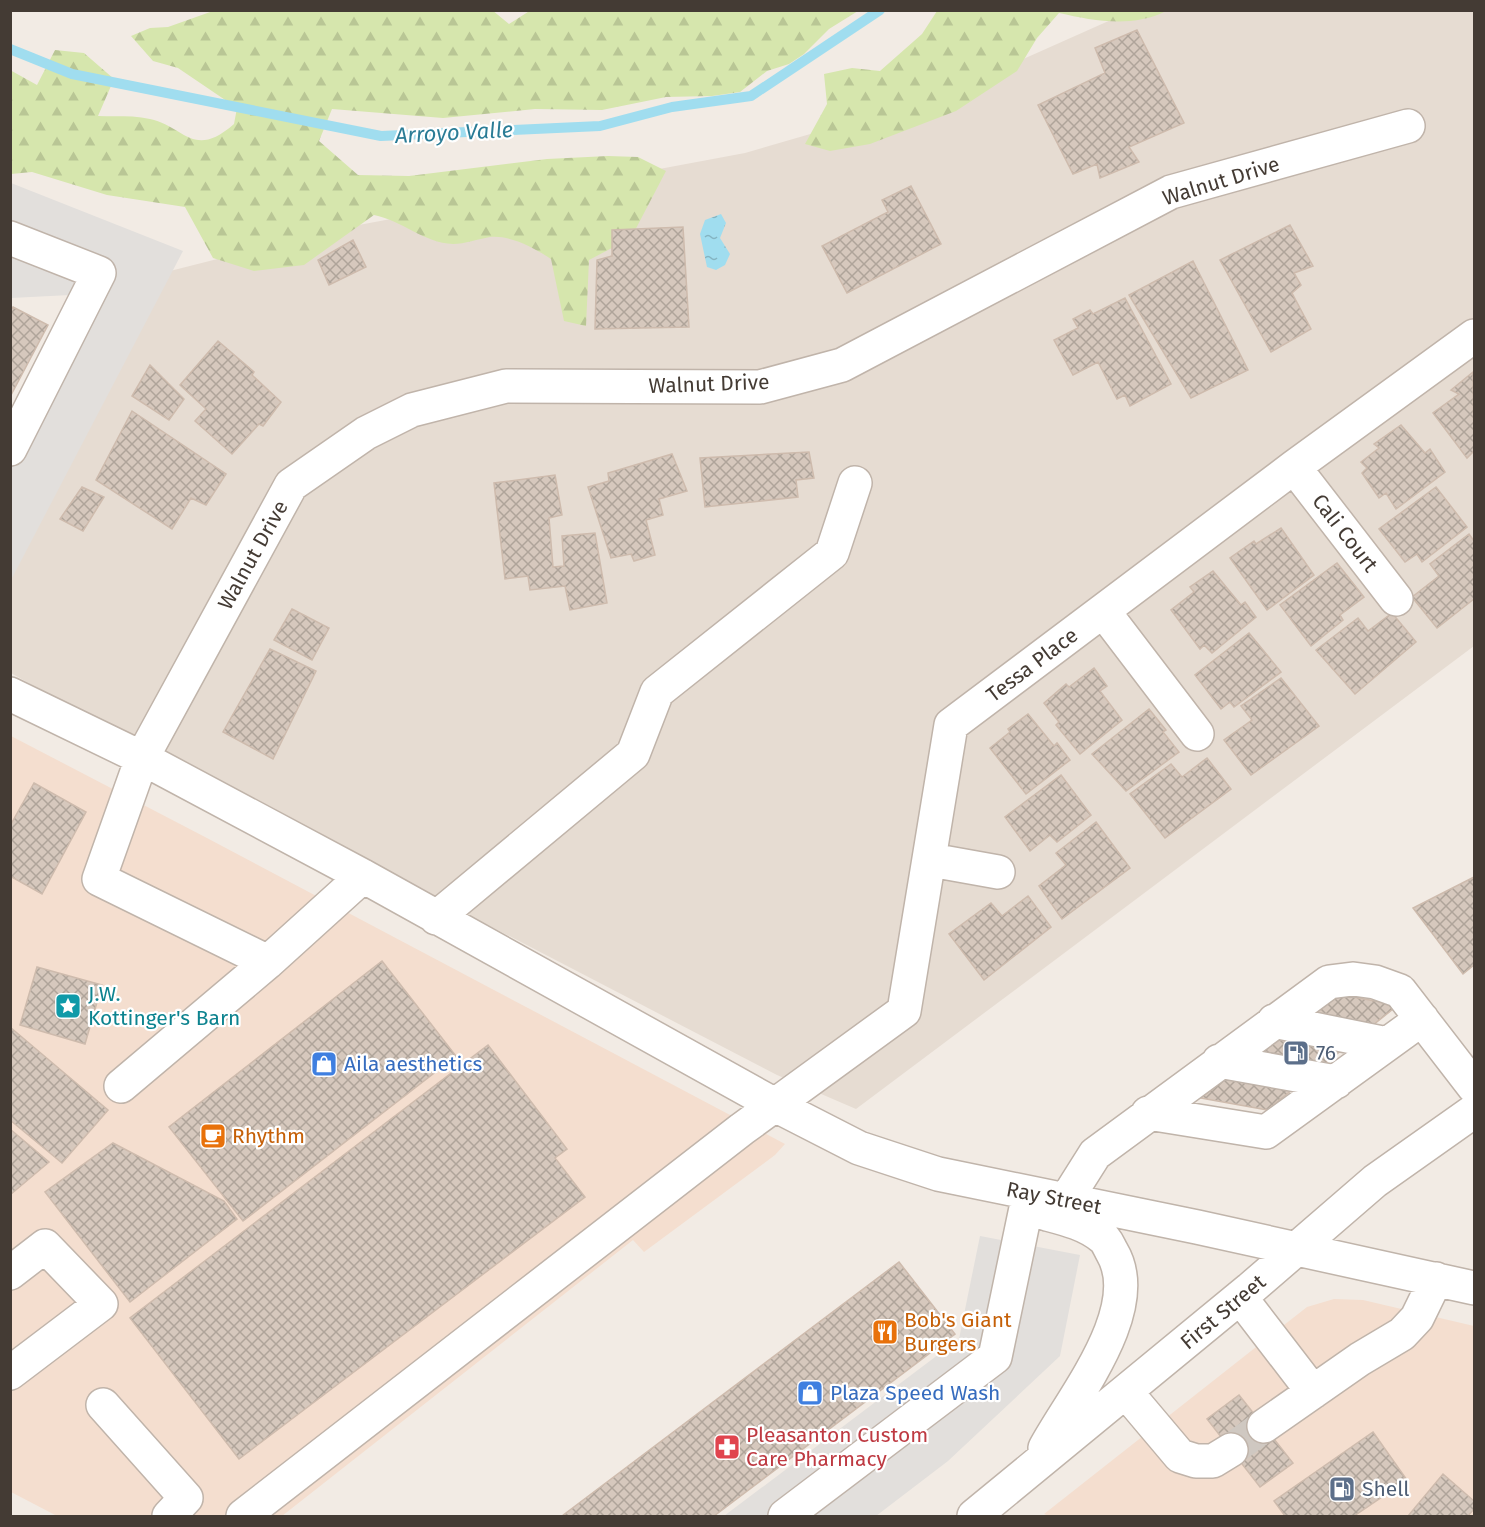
<svg xmlns="http://www.w3.org/2000/svg" width="1485" height="1527" font-family="'Fira Sans',sans-serif">
<defs>
<pattern id="forest-firs" width="22" height="20" patternUnits="userSpaceOnUse" patternTransform="scale(1.5)"><rect width="22" height="20" fill="#d6e6ad"/><path d="M5 1l3.5 6h-7zM16 11l3.5 6h-7z" fill="#b9c695"/></pattern>
<pattern id="water-ripples" width="26" height="14" patternUnits="userSpaceOnUse" patternTransform="scale(1.5)"><rect width="26" height="14" fill="#a0ddef"/><path d="M2 4q2-2 4 0t4 0M15 11q2-2 4 0t4 0" fill="none" stroke="#84b4c2"/></pattern>
<pattern id="building-cross-hatch" width="8" height="8" patternUnits="userSpaceOnUse" patternTransform="scale(1.5)"><rect width="8" height="8" fill="#d6c8bd"/><path d="M0 0l8 8M0 8l8-8" fill="none" stroke="#afa49a"/></pattern>
</defs>
<rect width="100%" height="100%" fill="#f2ebe4"/>
<!-- residential -->
<path fill="#e6dcd2" d="M 1131,11 L 1474,11 L 1474,646 L 856,1109 L 777,1075 L 97,722 L 11,673 L 11,573 L 170,271 L 332,230 L 745,153 L 938,97 Z"/>
<!-- commercial -->
<path fill="#f4decf" d="M 11,736 L 205,837 L 785,1144 L 775,1155 L 644,1252 L 633,1240 L 282,1516 L 57,1516 L 11,1492 Z
M 1334,1299 L 1363,1300 L 1474,1326 L 1474,1516 L 1049,1516 L 1044,1514 L 1307,1307 Z"/>
<!-- forest -->
<path fill="url(#forest-firs)" d="M 492,10 L 509,24 L 531,10 L 858,11 L 829,29 L 804,54 L 789,64 L 767,71 L 740,92 L 712,96 L 666,97 L 602,110 L 535,109 L 443,118 L 332,109 L 319,141 L 358,175 L 409,176 L 547,159 L 608,156 L 638,157 L 666,171 L 631,238 L 589,260 L 586,326 L 564,321 L 551,259 C 534,248 511,235 490,237 C 478,239 465,244 453,244 C 424,243 401,220 374,215 L 304,265 L 254,271 L 213,258 L 185,207 L 107,195 L 32,172 L 11,174 L 10,70 L 37,85 L 55,50 L 84,53 L 114,79 L 98,116 C 114,117 133,115 150,119 C 184,126 193,160 234,124 L 237,108 L 178,68 L 153,61 L 131,36 L 150,28 L 168,27 L 213,11 Z
M 937,11 L 937,10 L 1166,11 C 1133,28 1094,21 1059,13 L 1037,38 L 1017,71 L 956,111 L 870,144 L 830,151 L 805,144 L 827,104 L 824,74 L 852,68 L 880,71 L 922,34 Z"/>
<!-- parking -->
<path fill="#e2dfdc" d="M 11,183 L 183,251 L 11,580 L 11,410 L 70,295 L 11,298 Z
M 980,1236 L 1080,1255 L 1060,1356 L 948,1461 L 876,1516 L 724,1516 L 959,1339 Z"/>
<!-- water -->
<path fill="url(#water-ripples)" d="M 721,214 L 726,223 L 720,238 L 730,254 L 725,265 L 716,270 L 707,267 L 700,234 L 705,220 Z"/>
<g fill="none" stroke-linecap="round" stroke-linejoin="round">
<!-- stream -->
<path stroke="#a0ddef" stroke-width="10" d="M 10,49 L 72,74 L 381,136 L 600,126 L 672,107 L 751,96 L 880,10"/>
</g>
<!-- building -->
<path fill="url(#building-cross-hatch)" stroke="#cebbad" stroke-width="1.5" d="M 1137,30 L 1184,123 L 1129,147 L 1139,162 L 1100,178 L 1097,164 L 1073,174 L 1038,105 L 1105,73 L 1095,48 Z
M 911,186 L 941,244 L 847,293 L 822,246 L 888,212 L 882,200 Z
M 1290,225 L 1313,266 L 1294,273 L 1301,285 L 1292,293 L 1311,329 L 1271,352 L 1220,260 Z
M 683,227 L 689,327 L 595,329 L 597,260 L 612,256 L 612,230 Z
M 353,240 L 366,267 L 329,285 L 318,260 Z
M 1193,261 L 1248,370 L 1191,398 L 1129,295 Z
M 1125,298 L 1171,384 L 1130,406 L 1125,395 L 1117,399 L 1098,362 L 1073,375 L 1054,340 L 1078,328 L 1073,319 L 1090,310 L 1093,314 Z
M 13,307 L 48,325 L 10,397 L 10,311 Z
M 218,341 L 254,372 L 252,375 L 281,402 L 263,426 L 259,424 L 232,454 L 195,421 L 206,409 L 180,385 Z
M 150,365 L 184,399 L 169,420 L 132,396 Z
M 1473,372 L 1474,451 L 1467,458 L 1433,413 L 1459,394 L 1451,390 Z
M 132,411 L 226,474 L 206,505 L 191,498 L 172,529 L 96,480 Z
M 1401,425 L 1425,453 L 1430,449 L 1445,472 L 1396,509 L 1386,493 L 1379,498 L 1362,473 L 1367,468 L 1361,462 L 1379,448 L 1374,444 Z
M 809,452 L 814,478 L 796,480 L 798,497 L 705,507 L 700,458 Z
M 672,454 L 687,491 L 659,499 L 663,515 L 646,520 L 655,555 L 634,561 L 631,554 L 611,558 L 588,487 L 609,481 L 608,473 Z
M 555,475 L 562,515 L 549,518 L 553,567 L 564,566 L 562,536 L 595,533 L 607,603 L 570,610 L 565,586 L 530,590 L 528,576 L 505,579 L 494,483 Z
M 82,487 L 104,497 L 83,531 L 60,519 Z
M 1436,487 L 1467,527 L 1422,562 L 1417,554 L 1405,562 L 1379,529 Z
M 1281,528 L 1314,575 L 1267,610 L 1230,558 L 1254,541 L 1256,544 Z
M 1469,534 L 1474,541 L 1474,599 L 1437,628 L 1412,597 L 1439,576 L 1430,564 Z
M 1337,563 L 1364,597 L 1340,615 L 1343,620 L 1311,646 L 1280,605 Z
M 1213,571 L 1241,605 L 1245,602 L 1256,617 L 1212,653 L 1204,645 L 1200,649 L 1171,610 L 1194,592 L 1190,587 Z
M 292,609 L 329,628 L 312,660 L 274,640 Z
M 1392,613 L 1416,642 L 1355,694 L 1316,650 L 1358,618 L 1368,631 Z
M 1249,633 L 1281,672 L 1234,707 L 1230,702 L 1221,709 L 1195,675 Z
M 270,649 L 316,671 L 273,759 L 223,732 Z
M 1094,668 L 1107,686 L 1100,691 L 1122,720 L 1080,754 L 1056,725 L 1059,722 L 1044,703 L 1066,684 L 1069,687 Z
M 1281,678 L 1319,726 L 1251,775 L 1224,740 L 1252,720 L 1241,706 Z
M 1149,709 L 1166,730 L 1163,732 L 1179,752 L 1126,791 L 1092,754 Z
M 1028,714 L 1054,746 L 1057,743 L 1070,760 L 1026,794 L 990,748 L 1010,732 L 1008,729 Z
M 1207,758 L 1231,789 L 1165,838 L 1130,794 L 1171,764 L 1182,777 Z
M 1061,775 L 1091,815 L 1057,842 L 1050,835 L 1030,851 L 1005,817 Z
M 34,783 L 86,812 L 42,894 L 10,876 L 10,826 Z
M 1096,822 L 1130,868 L 1062,919 L 1039,886 L 1066,865 L 1056,853 Z
M 1474,877 L 1474,965 L 1463,974 L 1413,908 Z
M 1028,896 L 1051,927 L 984,980 L 949,934 L 991,903 L 1002,916 Z
M 382,961 L 456,1056 L 243,1221 L 169,1127 Z
M 37,967 L 102,985 L 85,1044 L 20,1025 Z
M 1330,993 L 1398,1005 L 1267,1110 L 1201,1098 Z
M 10,1027 L 108,1110 L 62,1163 L 10,1120 Z
M 488,1045 L 567,1149 L 555,1158 L 585,1197 L 239,1459 L 130,1318 Z
M 10,1129 L 49,1162 L 10,1195 Z
M 113,1143 L 224,1201 L 237,1219 L 130,1302 L 45,1192 Z
M 899,1262 L 955,1334 L 714,1516 L 562,1516 Z
M 1239,1395 L 1293,1463 L 1260,1487 L 1207,1419 Z
M 1373,1432 L 1407,1480 L 1354,1516 L 1285,1516 L 1274,1501 Z
M 1443,1474 L 1474,1501 L 1474,1509 L 1468,1516 L 1408,1516 Z"/>
<g fill="none" stroke-linecap="round" stroke-linejoin="round">
<!-- minor-tunnel -->
<path stroke="#cfc8c1" stroke-width="33" stroke-dasharray="33 16" stroke-linecap="butt" d="M 1231,1450 L 1264,1426"/>
<defs>
<path id="minor" d="M 10,238 L 99,273 L 10,449
M 1294,467 L 1396,599
M 1104,612 L 1197,734
M 10,694 L 142,758 L 363,876 L 775,1105 L 859,1148 L 938,1174 L 1197,1227 L 1474,1288
M 931,860 L 998,872
M 436,918 L 633,754 L 657,692 L 832,553 L 855,483
M 268,962 L 99,879 L 142,758 L 291,485 L 366,433 L 412,410 L 506,386 L 760,387 L 842,365 L 1171,192 L 1408,126
M 1274,1021 L 1387,1044
M 1219,1061 L 1336,1082
M 121,1086 L 268,962 L 363,876
M 1148,1113 L 1266,1132 L 1422,1019
M 1066,1200 L 1095,1154 L 1329,982 L 1353,979 L 1375,982 L 1400,991 L 1474,1087
M 10,1273 L 45,1246 L 101,1304 L 10,1373
M 1240,1297 L 1313,1392
M 1126,1392 L 1180,1456 L 1196,1461 L 1213,1461 L 1231,1450
M 103,1405 L 186,1498 L 169,1516
M 1264,1426 L 1360,1359 L 1402,1334 L 1417,1318 L 1436,1279
M 1045,1448 C 1072,1398 1146,1309 1112,1252 C 1109,1247 1107,1240 1102,1237 C 1086,1224 1066,1219 1047,1214
M 243,1516 L 742,1129 L 904,1011 L 951,725 L 1294,467 L 1474,336
M 785,1516 L 995,1357 L 1026,1208
M 974,1516 L 1250,1289 L 1375,1181 L 1474,1111"/>
</defs>
<!-- minor casing -->
<use href="#minor" stroke="#c0b4aa" stroke-width="36"/>
<!-- minor -->
<use href="#minor" stroke="#fff" stroke-width="33"/>
</g>
<!-- icons -->
<defs>
<symbol id="sight-square" viewBox="-11 -11 22 22"><rect x="-9" y="-9" width="18" height="18" rx="4" fill="#0f9aa8" stroke="#fff"/><path d="M0-6L1.8-2.2L6-1.7L2.9 1.2L3.7 5.4L0 3.3L-3.7 5.4L-2.9 1.2L-6-1.7L-1.8-2.2Z" fill="#fff"/></symbol>
<symbol id="fuel-square" viewBox="-11 -11 22 22"><rect x="-9" y="-9" width="18" height="18" rx="4" fill="#5c6f8a" stroke="#fff"/><path d="M-5.5-6h7V0h2V4h1.3V-2.5L3-4.5l.8-.8L6-3V5H2.5V1h-1V6h-7ZM-4.2-4.7v3.2H.2V-4.7Z" fill="#fff"/></symbol>
<symbol id="shop-square" viewBox="-11 -11 22 22"><rect x="-9" y="-9" width="18" height="18" rx="4" fill="#3f7fe0" stroke="#fff"/><path d="M-5-2.5h2.3a2.7 3.5 0 0 1 5.4 0H5L5.5 6h-11ZM-1.5-2.5h3a1.5 2.3 0 0 0-3 0Z" fill="#fff"/></symbol>
<symbol id="cafe-square" viewBox="-11 -11 22 22"><rect x="-9" y="-9" width="18" height="18" rx="4" fill="#e8710a" stroke="#fff"/><path d="M-5.5-4.5H6V0H3Q3 3.5 0 3.5H-2.5Q-5.5 3.5-5.5 0ZM3-3.2v2h1.7v-2ZM-6 4.5H4V6H-6Z" fill="#fff"/></symbol>
<symbol id="restaurant-square" viewBox="-11 -11 22 22"><rect x="-9" y="-9" width="18" height="18" rx="4" fill="#e8710a" stroke="#fff"/><path d="M-5-6h1v4h1v-4h1v4h1v-4h1v5L-1.5 .5V6h-2V.5L-5-1ZM5-6V6H3V1.5H1.5Q1.5-4 5-6Z" fill="#fff"/></symbol>
<symbol id="pharmacy-square" viewBox="-11 -11 22 22"><rect x="-9" y="-9" width="18" height="18" rx="4" fill="#e0444e" stroke="#fff"/><path d="M-2-6h4v4h4v4h-4v4h-4v-4h-4v-4h4Z" fill="#fff"/></symbol>
</defs>
<g fill-rule="evenodd">
<use href="#sight-square" x="53" y="991" width="30" height="30"/>
<use href="#fuel-square" x="1281" y="1038" width="30" height="30"/>
<use href="#shop-square" x="309" y="1049" width="30" height="30"/>
<use href="#cafe-square" x="198" y="1121" width="30" height="30"/>
<use href="#restaurant-square" x="870" y="1317" width="30" height="30"/>
<use href="#shop-square" x="795" y="1378" width="30" height="30"/>
<use href="#pharmacy-square" x="712" y="1432" width="30" height="30"/>
<use href="#fuel-square" x="1327" y="1474" width="30" height="30"/>
</g>
<g text-anchor="middle" stroke-width="4.5" stroke-linejoin="round" paint-order="stroke">
<!-- street labels -->
<g font-size="21" fill="#443b34" stroke="#fff">
<text transform="translate(1221 181) rotate(-17)" y="7">Walnut Drive</text>
<text transform="translate(709 384) rotate(-2)" y="7">Walnut Drive</text>
<text transform="translate(1345 533) rotate(52)" y="7">Cali Court</text>
<text transform="translate(253 555) rotate(-61)" y="7">Walnut Drive</text>
<text transform="translate(1032 665) rotate(-37)" y="7">Tessa Place</text>
<text transform="translate(1054 1198) rotate(11)" y="7">Ray Street</text>
<text transform="translate(1223 1312) rotate(-40)" y="7">First Street</text>
</g>
<!-- culture labels -->
<g font-size="21" fill="#0d838f" stroke="#fff" text-anchor="start">
<text x="88" y="1001">J.W.<tspan x="88" dy="24">Kottinger's Barn</tspan></text>
</g>
<!-- service labels -->
<g font-size="21" fill="#4e5e75" stroke="#fff" text-anchor="start">
<text x="1316" y="1060">76</text>
<text x="1362" y="1496">Shell</text>
</g>
<!-- shop labels -->
<g font-size="21" fill="#366cbe" stroke="#fff" text-anchor="start">
<text x="344" y="1071">Aila aesthetics</text>
<text x="830" y="1400">Plaza Speed Wash</text>
</g>
<!-- food labels -->
<g font-size="21" fill="#c56008" stroke="#fff" text-anchor="start">
<text x="232" y="1143">Rhythm</text>
<text x="904" y="1327">Bob's Giant<tspan x="904" dy="24">Burgers</tspan></text>
</g>
<!-- health labels -->
<g font-size="21" fill="#be3a42" stroke="#fff" text-anchor="start">
<text x="746" y="1442">Pleasanton Custom<tspan x="746" dy="24">Care Pharmacy</tspan></text>
</g>
<!-- water labels -->
<g font-size="22" font-style="italic" fill="#2a7c96" stroke="#fff">
<text transform="translate(454 132) rotate(-3)" y="8">Arroyo Valle</text>
</g>
</g>
<!-- border -->
<rect width="1485" height="1527" fill="none" stroke="#443b34" stroke-width="24"/>
</svg>
